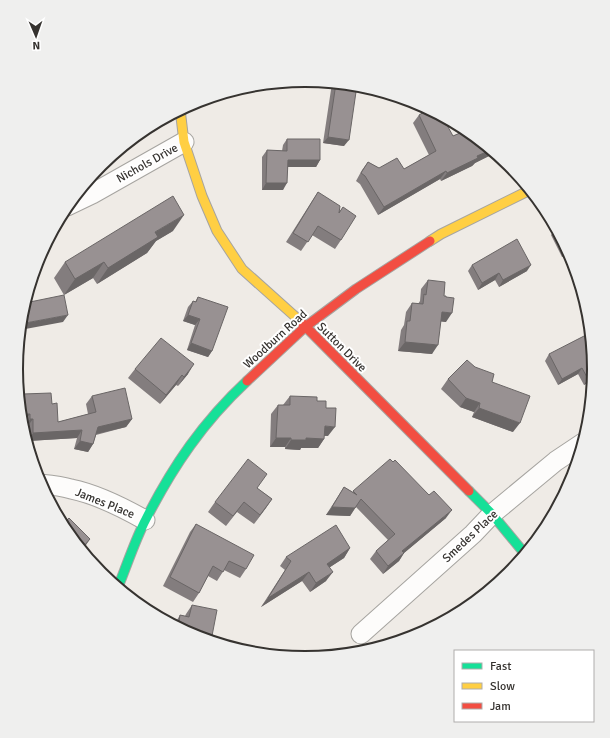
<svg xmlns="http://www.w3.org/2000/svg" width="610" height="738" font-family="Signika,sans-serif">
<rect width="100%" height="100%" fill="#efebe6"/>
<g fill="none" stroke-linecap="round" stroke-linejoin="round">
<defs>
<path id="street" d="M 67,206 L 92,194 L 184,142
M 40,484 C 50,485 61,486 71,489 C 96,494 122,507 145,520
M 361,634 L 473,534 L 492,514 L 556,461 L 583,443"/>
<path id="fast" d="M 469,491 L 492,514 L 525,554
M 118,587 C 127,565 135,540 146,519 C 173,466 203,422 247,381"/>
<path id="slow" d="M 180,109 L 184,142 L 202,196 L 217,231 L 242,269 L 299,320
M 430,241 L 441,234 L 530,190"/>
<path id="jam" d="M 299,320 L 469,491
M 247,381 L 305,327 L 356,289 L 430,241"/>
</defs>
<!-- street casing -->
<use href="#street" stroke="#a6a4a0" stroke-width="21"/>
<!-- fast casing -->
<use href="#fast" stroke="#a6a4a0" stroke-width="11"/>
<!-- slow casing -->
<use href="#slow" stroke="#a6a4a0" stroke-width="11"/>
<!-- jam casing -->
<use href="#jam" stroke="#a6a4a0" stroke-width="11"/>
<!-- street -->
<use href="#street" stroke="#fdfcfb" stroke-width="19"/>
<!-- fast -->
<use href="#fast" stroke="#16e098" stroke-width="9"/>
<!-- slow -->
<use href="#slow" stroke="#ffcf43" stroke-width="9"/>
<!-- jam -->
<use href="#jam" stroke="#f24e42" stroke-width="9"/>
</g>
<!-- wall -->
<path fill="#837d7e" d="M 332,83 L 357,85 L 344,146 L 323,143 Z
M 419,115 L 453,136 L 467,130 L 495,153 L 475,163 L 472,166 L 441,181 L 440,179 L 378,215 L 360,184 L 356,181 L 362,170 L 368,162 L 379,168 L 404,169 L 429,155 L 413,123 Z
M 287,139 L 320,160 L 316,167 L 288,167 L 283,190 L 262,190 L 262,157 L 267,150 L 282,151 L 283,145 Z
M 318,192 L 340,211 L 343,207 L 341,240 L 335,249 L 312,235 L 301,251 L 286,242 L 312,201 Z
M 556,228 L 571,256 L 569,257 L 567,255 L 562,257 L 551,235 Z
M 173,231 L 156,241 L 147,253 L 97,284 L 93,278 L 64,295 L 54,278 L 65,262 Z
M 472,265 L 527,271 L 499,287 L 495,280 L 478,290 L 468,271 Z
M 428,280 L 444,296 L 446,322 L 441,321 L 432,354 L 398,351 L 401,330 L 404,325 L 406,312 L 412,303 L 418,304 L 420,301 L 421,289 Z
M 198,297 L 212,351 L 208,357 L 187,350 L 195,325 L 183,321 L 188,307 L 193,301 L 195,302 Z
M 549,354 L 594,369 L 593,380 L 584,385 L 578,374 L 558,385 L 545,361 Z
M 135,369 L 188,374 L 178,386 L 176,385 L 160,404 L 128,378 Z
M 448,379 L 492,382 L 513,432 L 472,417 L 474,412 L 460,407 L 441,389 Z
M 23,394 L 52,404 L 58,422 L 88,414 L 86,404 L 92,396 L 132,419 L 126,427 L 96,435 L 93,444 L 88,452 L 74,449 L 77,438 L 28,441 L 27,427 L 24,427 L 24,422 L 21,422 L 19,399 Z
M 290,396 L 317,401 L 328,436 L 324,436 L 324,439 L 318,448 L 301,448 L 300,450 L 285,449 L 285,447 L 270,447 L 271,414 L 278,405 L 283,405 Z
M 344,487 L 353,492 L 353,491 L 446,518 L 404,553 L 399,561 L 383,574 L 370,559 L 376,551 L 388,540 L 356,507 L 350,516 L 326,515 Z
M 257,488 L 272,499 L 254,524 L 237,512 L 226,526 L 208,512 L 215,502 Z
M 196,524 L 246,569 L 240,578 L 224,570 L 217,581 L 208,576 L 199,593 L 193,602 L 163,586 L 190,532 Z
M 350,548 L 344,558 L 330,567 L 326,581 L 310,592 L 302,581 L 261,607 L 285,570 L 280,566 L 286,557 Z
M 461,604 L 465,609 L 455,615 L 454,613 Z
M 192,605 L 194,636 L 174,625 L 180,615 L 185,616 L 186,614 Z"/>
<!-- shaded-wall -->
<path fill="#6a6666" d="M 328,137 L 349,140 L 344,146 L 323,143 Z
M 491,150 L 495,153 L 475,163 L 472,166 L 441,181 L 447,173 L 477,156 Z
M 288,160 L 320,160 L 316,167 L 283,167 Z
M 446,171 L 440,179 L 378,215 L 384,207 Z
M 266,183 L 287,183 L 283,190 L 262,190 Z
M 184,215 L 173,231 L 156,241 L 147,253 L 97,284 L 108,268 L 155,232 Z
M 567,249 L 569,252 L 567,255 L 562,257 Z
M 104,262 L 93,278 L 64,295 L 75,279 Z
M 531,265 L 527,271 L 499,287 L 503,280 Z
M 499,273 L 495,280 L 478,290 L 482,283 Z
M 442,312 L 452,313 L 446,322 L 435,321 Z
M 68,315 L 63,322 L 20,330 L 20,324 Z
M 188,315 L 200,319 L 195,325 L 183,321 Z
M 405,342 L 438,345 L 432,354 L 398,351 Z
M 191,343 L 212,351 L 208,357 L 187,350 Z
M 194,364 L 188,374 L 178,386 L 184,377 Z
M 582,368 L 578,374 L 558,385 L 562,379 Z
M 182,375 L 176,385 L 160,404 L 166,395 Z
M 593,376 L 593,380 L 584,385 L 588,379 Z
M 466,398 L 480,403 L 474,412 L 460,407 Z
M 479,408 L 520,423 L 513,432 L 472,417 Z
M 24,414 L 30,414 L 24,422 L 21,422 L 21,419 Z
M 30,419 L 33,419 L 27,427 L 24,427 Z
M 132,419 L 126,427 L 92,435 L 98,427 Z
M 325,426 L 335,427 L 328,436 L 318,435 Z
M 82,430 L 77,438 L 28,441 L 33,433 Z
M 276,438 L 291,438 L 285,447 L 270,447 Z
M 306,438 L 324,439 L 318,448 L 301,448 L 300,450 L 285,449 L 291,440 Z
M 80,441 L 93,444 L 88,452 L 74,449 Z
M 272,499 L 266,508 L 254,524 L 260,515 Z
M 332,507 L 355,508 L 350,516 L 326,515 Z
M 452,510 L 446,518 L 404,553 L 399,561 L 383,574 L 388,566 L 402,551 Z
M 90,539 L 84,548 L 82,550 L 81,549 Z
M 350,548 L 344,558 L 321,573 L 327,564 Z
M 309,572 L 302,581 L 261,607 L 268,598 Z
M 333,572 L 326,581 L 310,592 L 316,583 Z"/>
<!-- building -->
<path fill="#989192" stroke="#6a6666" d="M 336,83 L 357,85 L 349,140 L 328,137 Z
M 429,109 L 442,116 L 453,136 L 467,130 L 491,150 L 477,156 L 478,158 L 447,173 L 446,171 L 384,207 L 365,176 L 361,173 L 368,162 L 379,168 L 397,158 L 404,169 L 436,151 L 419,115 Z
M 287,139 L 320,139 L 320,160 L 288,160 L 287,183 L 266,183 L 267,150 L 287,151 Z
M 318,192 L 340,206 L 339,213 L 343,207 L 356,216 L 341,240 L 318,226 L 308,242 L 293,233 Z
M 173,196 L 184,215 L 155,232 L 158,237 L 108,268 L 104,262 L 75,279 L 65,262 Z
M 517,239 L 531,265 L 503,280 L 499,273 L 482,283 L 472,265 Z
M 428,280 L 445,282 L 444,296 L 446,296 L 446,297 L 454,298 L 452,313 L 442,312 L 438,345 L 405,342 L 407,321 L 410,321 L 412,303 L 423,304 L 424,294 L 426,295 Z
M 64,295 L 68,315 L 20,324 L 22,312 L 25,303 Z
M 198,297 L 228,307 L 212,351 L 191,343 L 200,319 L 188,315 L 193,301 L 196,302 Z
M 586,335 L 592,346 L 594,369 L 593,376 L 588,379 L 582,368 L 562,379 L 549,354 Z
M 161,338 L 194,364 L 184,377 L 182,375 L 166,395 L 135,369 Z
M 467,360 L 475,367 L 494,374 L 492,382 L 530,396 L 520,423 L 479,408 L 480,403 L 466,398 L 448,379 Z
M 125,388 L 132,419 L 98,427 L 93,444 L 80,441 L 82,430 L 33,433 L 33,419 L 30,419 L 30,414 L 24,414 L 23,394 L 51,393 L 52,404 L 57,403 L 58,422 L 96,412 L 92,396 Z
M 290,396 L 317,397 L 317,401 L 326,401 L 326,408 L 336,408 L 335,427 L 325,426 L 324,439 L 306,438 L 306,440 L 291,440 L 291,438 L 276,438 L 278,405 L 290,405 Z
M 248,459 L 267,474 L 257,488 L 272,499 L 260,515 L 244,502 L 233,516 L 215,502 Z
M 390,459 L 393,462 L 395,460 L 429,495 L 434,491 L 452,510 L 402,551 L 404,553 L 388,566 L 376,551 L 395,534 L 361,499 L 355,508 L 332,507 L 344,487 L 357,495 L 353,491 Z
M 69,518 L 90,539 L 81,549 L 65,529 L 62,525 Z
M 196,524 L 254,555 L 246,569 L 229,561 L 223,572 L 213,566 L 199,593 L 170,577 Z
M 336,525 L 350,548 L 327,564 L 333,572 L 316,583 L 309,572 L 268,598 L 291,561 L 286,557 Z
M 476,596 L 478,599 L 465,609 L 457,614 L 456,613 L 464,610 L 461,604 Z
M 192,605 L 217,610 L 211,641 L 194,636 L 178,627 L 180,615 L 189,617 Z"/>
<g text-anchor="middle" stroke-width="4" stroke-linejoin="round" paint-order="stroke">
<!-- street labels -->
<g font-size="12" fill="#363330" stroke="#fff">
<text transform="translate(147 163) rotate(-29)" y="4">Nichols Drive</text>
<text transform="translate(275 339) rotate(-42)" y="4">Woodburn Road</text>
<text transform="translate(342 347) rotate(45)" y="4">Sutton Drive</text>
<text transform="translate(105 503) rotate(22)" y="4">James Place</text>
<text transform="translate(470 536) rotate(-43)" y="4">Smedes Place</text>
</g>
</g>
<!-- crop -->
<path d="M0 0H610V738H0ZM23 369a282 282 0 1 1 564 0a282 282 0 1 1-564 0Z" fill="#efefee" fill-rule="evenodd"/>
<path fill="none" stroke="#363330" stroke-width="2" d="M23 369a282 282 0 1 1 564 0a282 282 0 1 1-564 0Z"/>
<!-- legend -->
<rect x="454" y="650" width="140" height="72" fill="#ffffff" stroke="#afadac"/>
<rect x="462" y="663" width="20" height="6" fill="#16e098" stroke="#afadac"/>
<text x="490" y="670" font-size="12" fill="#363330">Fast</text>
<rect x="462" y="683" width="20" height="6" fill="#ffcf43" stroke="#afadac"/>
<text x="490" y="690" font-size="12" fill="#363330">Slow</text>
<rect x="462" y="703" width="20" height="6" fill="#f24e42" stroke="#afadac"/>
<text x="490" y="710" font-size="12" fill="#363330">Jam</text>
<!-- north arrow -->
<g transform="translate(36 36) rotate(178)" stroke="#ffffff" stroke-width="3" paint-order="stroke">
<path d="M0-3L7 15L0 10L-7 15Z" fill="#363330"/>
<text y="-6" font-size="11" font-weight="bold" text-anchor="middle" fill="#363330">N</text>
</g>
</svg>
